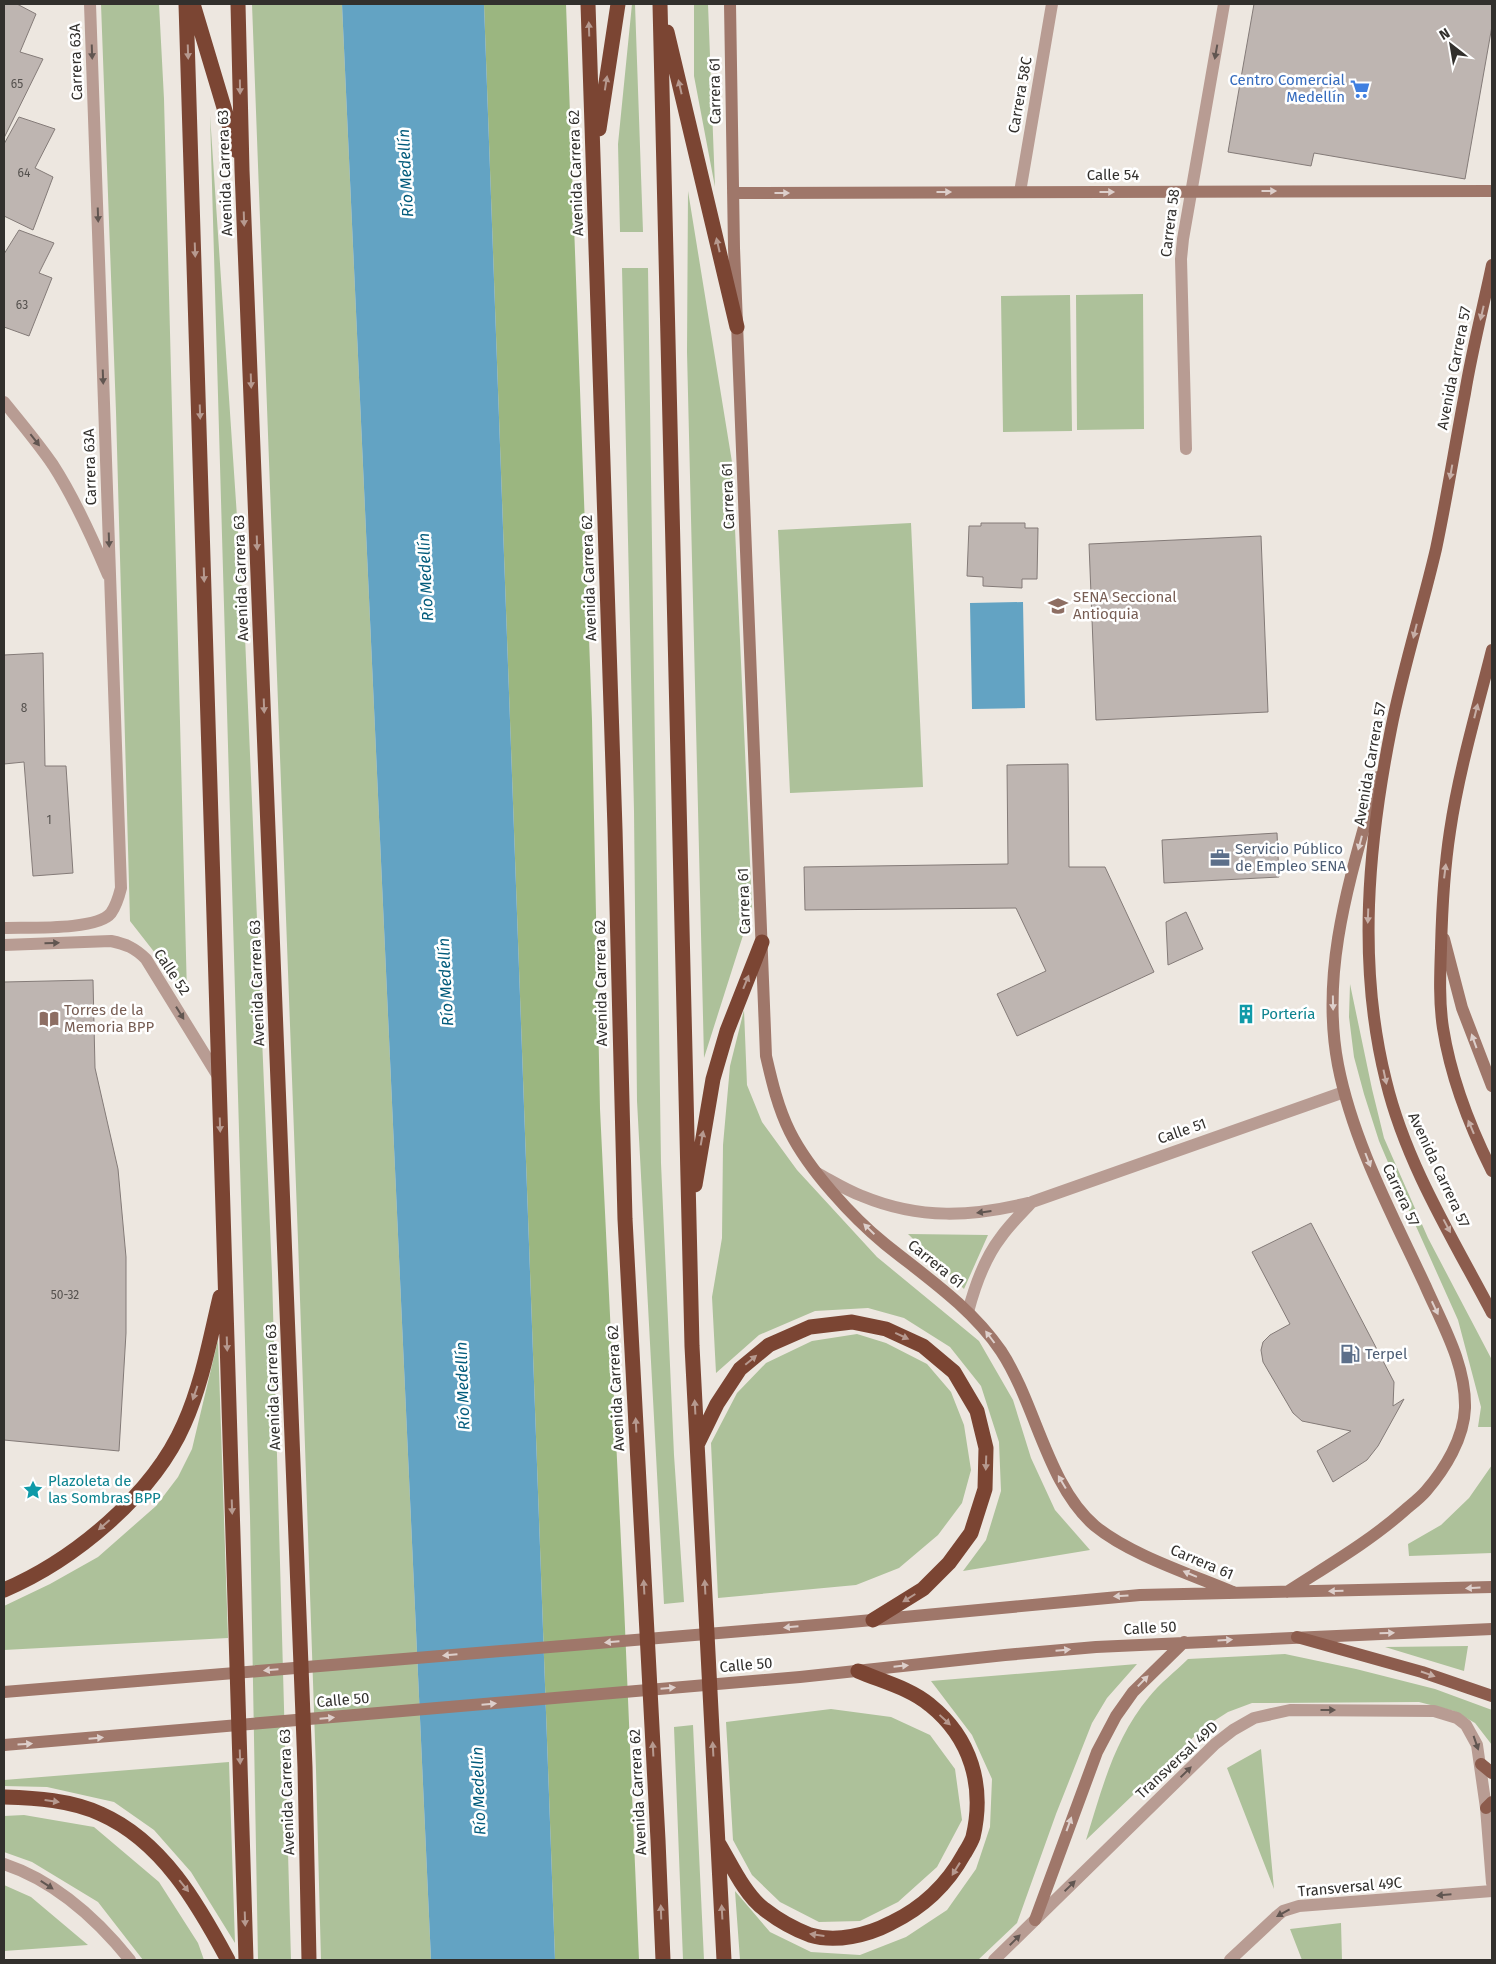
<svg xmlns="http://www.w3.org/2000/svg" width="1496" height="1964" viewBox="0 0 1496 1964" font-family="'Fira Sans',sans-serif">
<rect width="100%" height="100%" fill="#ede7e0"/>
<!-- green -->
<path fill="#adc19a" d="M101 4H159L164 99 187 994 130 921 116 412Z
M252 4H342L431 1960H321L316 1770 298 1240Z
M632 4H635L643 232H620L618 144Z
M694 4H708L715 187 694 76Z
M210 115 245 636 272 1274 291 1960H258L250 1516Z
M688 191 732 462 752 907 704 1058 687 352Z
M622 268H648L661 1163 674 1455 684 1602 664 1604 637 1101 634 811Z
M1143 294 1144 429 1077 430 1076 295Z
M1070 295 1072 431 1003 432 1001 296Z
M911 523 923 787 790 793 778 530Z
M1350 984 1372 1089 1384 1138 1428 1238 1492 1360V1427H1478L1481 1407 1458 1320 1398 1186 1379 1141 1364 1094 1354 1057 1349 1017Z
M744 1010 747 1085 762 1122 797 1170 877 1257 979 1341 1013 1400 1031 1458 1055 1510 1090 1550 963 1571 986 1540 1001 1491 999 1442 981 1386 950 1347 904 1318 868 1308 815 1311 759 1335 716 1373 712 1297 722 1238 723 1145 730 1066Z
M908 1234 988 1235 964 1289Z
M857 1334 886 1343 927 1364 951 1392 964 1425 971 1470 962 1503 938 1535 899 1568 856 1585 718 1598 711 1443 737 1393 766 1363 812 1341Z
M218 1340 228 1638 4 1650V1606L50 1584 98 1557 156 1506 178 1477 192 1449Z
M1492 1465V1553L1409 1556 1408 1544 1441 1525 1469 1498Z
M1468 1646 1464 1671 1385 1647Z
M1285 1654 1356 1669 1435 1689 1492 1710V1745L1475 1723 1454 1711 1419 1702 1252 1703 1228 1712 1203 1728 1086 1840C1102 1789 1114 1739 1149 1697 1160 1683 1175 1672 1188 1659Z
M1137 1664 1107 1698 1092 1723 1056 1814 1017 1923 978 1960H740L735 1891 770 1932 811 1952 860 1955 906 1937 947 1910 976 1869 990 1827 992 1779 972 1735 931 1681Z
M831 1709 891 1717 930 1735 955 1769 962 1820 937 1867 898 1902 860 1921 819 1922 780 1902 752 1875 733 1840 726 1722Z
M693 1725 704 1960H683L674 1727Z
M1261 1749 1274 1889 1227 1768Z
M229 1762 235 1943 191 1872 154 1830 114 1802 47 1787 4 1786V1780Z
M24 1815 94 1827 159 1882 198 1943 204 1960H143L98 1902 32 1862 4 1852V1816Z
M4 1885 31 1897 88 1945 4 1951Z
M1341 1923 1342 1960H1302L1290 1929Z"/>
<!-- forest -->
<path fill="#9bb680" d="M484 4H566L592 720 600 1109 624 1604 639 1960H555Z"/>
<!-- water -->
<path fill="#63a3c3" d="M342 4H484L555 1960H431Z
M1023 602 1025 708 972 709 970 603Z"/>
<!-- building -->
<path fill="#beb5b1" stroke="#847b78" d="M4 4H17L36 14 20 52 43 59 4 138Z
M1254 4H1492V26L1465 179 1314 153 1311 166 1228 152Z
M19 117 55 129 35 168 53 177 33 230 4 216V144Z
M19 230 54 243 39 273 52 278 29 336 4 327V254Z
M981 523H1025V528H1038L1037 579H1022V588L983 586V577L967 576 969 526H981Z
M1261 536 1268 712 1096 720 1089 544Z
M43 653 45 766H66L73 873 33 876 24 762 4 764V655Z
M1068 764 1069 867H1105L1154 972 1017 1036 997 994 1046 971 1016 908 805 910 804 867 1008 864 1007 765Z
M1277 833 1279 877 1164 883 1162 840Z
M1186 912 1203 949 1168 965 1166 922Z
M93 980 95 1068 118 1169 126 1257V1333L119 1451 4 1440V982Z
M1311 1223 1394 1382 1393 1406 1404 1399 1378 1446 1367 1460 1333 1482 1317 1451 1351 1431 1302 1421 1293 1413 1263 1362 1261 1350 1263 1342 1270 1335 1290 1324 1252 1252Z"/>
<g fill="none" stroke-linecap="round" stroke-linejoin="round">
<!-- street -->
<path stroke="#b89c93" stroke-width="12" d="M1020 192 1052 4
M4 402C21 423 38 443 53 465 75 499 92 537 108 575
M1186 449 1181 259 1183 239 1224 4
M4 928C26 927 97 931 111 913 116 906 119 896 121 888L90 4
M4 945 111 941C126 944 135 948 146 959L218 1076
M817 1173C832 1181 846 1190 862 1196 920 1220 972 1217 1032 1202L1344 1092
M968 1312C975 1285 984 1259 1001 1237 1010 1224 1022 1213 1032 1202
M4 1864C55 1881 97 1919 130 1960
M994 1960 1215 1744 1233 1730 1254 1718 1290 1710 1434 1711 1457 1718 1466 1725 1477 1745 1486 1808 1492 1883
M1230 1960 1277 1916 1283 1911 1299 1906 1492 1891"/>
<!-- secondary -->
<path stroke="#9f776a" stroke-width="12" d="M730 4 734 248 766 1056C772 1082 778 1108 790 1132 809 1170 852 1217 885 1244 926 1277 971 1307 1001 1351 1036 1404 1047 1485 1095 1526 1130 1555 1193 1575 1235 1593
M733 193 1492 191
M1444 939 1462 1008 1492 1086
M1287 1592C1327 1566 1369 1542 1405 1510 1412 1504 1420 1498 1426 1491 1445 1469 1464 1438 1465 1408 1466 1364 1442 1324 1425 1285 1392 1214 1353 1142 1338 1065 1319 966 1353 870 1378 777
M4 1692 840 1623 1140 1595 1492 1587
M4 1745 800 1677 1005 1655 1096 1647 1492 1629
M1035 1920 1097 1752 1116 1716 1133 1692 1184 1642"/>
<!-- primary -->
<path stroke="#8c5c4d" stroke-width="12" d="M1492 265C1483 308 1472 350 1465 393 1455 445 1447 497 1436 549 1422 609 1403 668 1391 729 1368 845 1357 965 1386 1081 1406 1164 1453 1239 1492 1313
M1492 650C1477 710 1459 770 1450 831 1444 870 1442 909 1441 948 1440 975 1439 1002 1443 1028 1451 1079 1469 1125 1492 1171
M1297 1637 1422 1672 1492 1696
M1481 1764 1492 1773
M1486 1808 1492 1802"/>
<!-- highway -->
<path stroke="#7b4533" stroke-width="15" d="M186 4 246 1960
M193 4 237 151
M238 4 242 170 305 1767 309 1960
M588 4 615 829 625 1219 658 1840 663 1960
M660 4 692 1346 724 1960
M667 32 737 327
M599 129 618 4
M695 1185 713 1079 727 1031 762 942
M698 1443 717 1404 740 1369 769 1345 810 1327 852 1322 886 1329 923 1346 954 1372 977 1411 986 1448 985 1489 971 1533 949 1563 923 1589 873 1620
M4 1590C74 1560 153 1495 184 1424 202 1384 210 1339 220 1297
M4 1797C36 1798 71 1800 101 1814 162 1841 198 1904 228 1960
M719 1844C731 1864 745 1895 764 1909 778 1920 794 1929 810 1935 836 1943 868 1935 891 1923 922 1908 947 1885 964 1854 967 1849 971 1843 973 1837 985 1786 971 1738 930 1705 910 1688 881 1681 858 1671"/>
</g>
<!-- one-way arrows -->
<defs><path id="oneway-solid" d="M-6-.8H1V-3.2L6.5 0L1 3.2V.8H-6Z" transform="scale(1.25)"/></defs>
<g fill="#b6998f">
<use href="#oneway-solid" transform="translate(589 29) rotate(-92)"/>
<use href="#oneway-solid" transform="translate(188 52) rotate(88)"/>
<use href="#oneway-solid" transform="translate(606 83) rotate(-81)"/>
<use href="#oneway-solid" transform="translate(240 87) rotate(89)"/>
<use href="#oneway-solid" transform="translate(680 87) rotate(-103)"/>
<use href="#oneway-solid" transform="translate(244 219) rotate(88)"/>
<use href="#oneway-solid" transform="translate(718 245) rotate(-103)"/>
<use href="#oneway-solid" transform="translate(195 250) rotate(88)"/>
<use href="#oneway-solid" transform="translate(251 381) rotate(88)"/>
<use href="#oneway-solid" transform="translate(200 412) rotate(88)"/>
<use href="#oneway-solid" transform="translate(257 543) rotate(88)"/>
<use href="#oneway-solid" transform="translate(204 575) rotate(88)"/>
<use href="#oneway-solid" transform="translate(264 706) rotate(88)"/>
<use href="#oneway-solid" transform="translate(746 982) rotate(-68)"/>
<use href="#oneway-solid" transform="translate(220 1125) rotate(88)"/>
<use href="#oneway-solid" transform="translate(702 1138) rotate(-80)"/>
<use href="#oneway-solid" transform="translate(902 1336) rotate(25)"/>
<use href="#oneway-solid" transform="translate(227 1344) rotate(88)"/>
<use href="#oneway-solid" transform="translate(751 1360) rotate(-40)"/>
<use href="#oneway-solid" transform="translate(195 1393) rotate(109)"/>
<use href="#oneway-solid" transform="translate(695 1407) rotate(-93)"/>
<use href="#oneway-solid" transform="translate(636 1425) rotate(-93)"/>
<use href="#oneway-solid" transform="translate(986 1463) rotate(92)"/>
<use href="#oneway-solid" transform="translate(232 1507) rotate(88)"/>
<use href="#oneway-solid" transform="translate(104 1525) rotate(139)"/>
<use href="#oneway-solid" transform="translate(644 1587) rotate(-93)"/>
<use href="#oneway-solid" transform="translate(705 1587) rotate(-93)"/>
<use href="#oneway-solid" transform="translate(909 1598) rotate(148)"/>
<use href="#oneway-solid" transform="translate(945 1720) rotate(43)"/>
<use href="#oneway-solid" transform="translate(653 1749) rotate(-93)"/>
<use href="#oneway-solid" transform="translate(713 1749) rotate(-93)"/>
<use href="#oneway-solid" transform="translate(240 1757) rotate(88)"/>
<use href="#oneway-solid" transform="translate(52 1801) rotate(8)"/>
<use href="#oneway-solid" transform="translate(956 1869) rotate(122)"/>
<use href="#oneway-solid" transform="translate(184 1886) rotate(51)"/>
<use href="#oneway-solid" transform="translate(661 1912) rotate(-92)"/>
<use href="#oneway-solid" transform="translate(722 1912) rotate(-93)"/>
<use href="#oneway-solid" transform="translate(245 1919) rotate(88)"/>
<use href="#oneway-solid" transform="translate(817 1935) rotate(-172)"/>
</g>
<g fill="#615651">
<use href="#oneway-solid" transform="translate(92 52) rotate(88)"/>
<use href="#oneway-solid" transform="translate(1216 52) rotate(100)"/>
<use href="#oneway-solid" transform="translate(98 215) rotate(88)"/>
<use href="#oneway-solid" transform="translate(103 377) rotate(88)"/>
<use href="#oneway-solid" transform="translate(35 440) rotate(52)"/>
<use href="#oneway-solid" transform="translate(109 540) rotate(88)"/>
<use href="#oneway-solid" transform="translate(52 943) rotate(-2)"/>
<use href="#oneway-solid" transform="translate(180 1013) rotate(58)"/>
<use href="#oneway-solid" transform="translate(984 1212) rotate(173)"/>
<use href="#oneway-solid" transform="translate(1328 1710)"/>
<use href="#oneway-solid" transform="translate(1476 1743) rotate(71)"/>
<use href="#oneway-solid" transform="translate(1186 1772) rotate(-44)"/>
<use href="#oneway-solid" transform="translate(47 1885) rotate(33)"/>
<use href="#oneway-solid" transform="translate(1070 1886) rotate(-44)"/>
<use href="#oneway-solid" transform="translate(1444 1895) rotate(175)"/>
<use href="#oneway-solid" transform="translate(1283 1913) rotate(151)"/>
<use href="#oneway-solid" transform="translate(1015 1940) rotate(-45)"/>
</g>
<g fill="#ddcfcb">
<use href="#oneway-solid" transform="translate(1269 191)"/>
<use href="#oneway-solid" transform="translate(944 192)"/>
<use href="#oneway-solid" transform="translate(1107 192)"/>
<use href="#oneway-solid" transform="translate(782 193)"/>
<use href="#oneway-solid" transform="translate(1360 843) rotate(105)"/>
<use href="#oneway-solid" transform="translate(1333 1003) rotate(89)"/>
<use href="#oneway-solid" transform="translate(1474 1041) rotate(-110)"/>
<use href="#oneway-solid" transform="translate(1368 1160) rotate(69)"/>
<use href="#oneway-solid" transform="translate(869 1229) rotate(-136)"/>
<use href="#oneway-solid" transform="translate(1435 1308) rotate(65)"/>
<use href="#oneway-solid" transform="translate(990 1337) rotate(-127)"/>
<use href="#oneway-solid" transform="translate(1062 1482) rotate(-121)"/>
<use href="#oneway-solid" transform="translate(1190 1574) rotate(-157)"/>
<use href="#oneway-solid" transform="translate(1473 1588) rotate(177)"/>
<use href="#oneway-solid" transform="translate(1336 1591) rotate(179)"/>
<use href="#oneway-solid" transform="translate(1121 1596) rotate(176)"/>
<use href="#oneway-solid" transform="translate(791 1627) rotate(175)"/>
<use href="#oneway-solid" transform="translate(1387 1633) rotate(-2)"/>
<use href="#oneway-solid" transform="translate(1225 1640) rotate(-3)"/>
<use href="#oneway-solid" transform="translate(612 1642) rotate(175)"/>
<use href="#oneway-solid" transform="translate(1063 1650) rotate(-5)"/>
<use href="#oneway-solid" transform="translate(450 1655) rotate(175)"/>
<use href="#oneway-solid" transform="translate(901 1666) rotate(-6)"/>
<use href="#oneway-solid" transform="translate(271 1670) rotate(175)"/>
<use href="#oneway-solid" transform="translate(1143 1681) rotate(-46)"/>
<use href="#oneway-solid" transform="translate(668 1688) rotate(-5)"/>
<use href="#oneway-solid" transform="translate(489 1704) rotate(-5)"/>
<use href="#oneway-solid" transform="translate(327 1718) rotate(-5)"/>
<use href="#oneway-solid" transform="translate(96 1738) rotate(-5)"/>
<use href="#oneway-solid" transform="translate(25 1744) rotate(-4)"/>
<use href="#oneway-solid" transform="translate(1069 1824) rotate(-70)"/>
</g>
<g fill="#c6aea6">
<use href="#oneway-solid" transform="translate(1482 313) rotate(103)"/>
<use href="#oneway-solid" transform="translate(1451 472) rotate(100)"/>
<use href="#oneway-solid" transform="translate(1415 631) rotate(104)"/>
<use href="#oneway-solid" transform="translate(1476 711) rotate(-76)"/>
<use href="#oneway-solid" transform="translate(1445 871) rotate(-83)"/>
<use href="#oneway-solid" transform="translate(1368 916) rotate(92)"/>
<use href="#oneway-solid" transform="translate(1385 1077) rotate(78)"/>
<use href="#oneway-solid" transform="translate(1471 1127) rotate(-113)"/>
<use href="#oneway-solid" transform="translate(1447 1226) rotate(62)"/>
<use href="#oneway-solid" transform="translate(1428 1674) rotate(19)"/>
</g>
<!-- icons -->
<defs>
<symbol id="supermarket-bare" viewBox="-9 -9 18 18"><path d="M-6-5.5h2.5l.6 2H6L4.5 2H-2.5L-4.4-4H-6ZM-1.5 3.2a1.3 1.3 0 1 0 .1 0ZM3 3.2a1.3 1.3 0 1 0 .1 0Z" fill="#3f7fe0" stroke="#fff" stroke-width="2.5" paint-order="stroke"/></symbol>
<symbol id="university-bare" viewBox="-9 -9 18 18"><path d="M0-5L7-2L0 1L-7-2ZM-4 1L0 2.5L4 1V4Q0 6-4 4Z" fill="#8d6e63" stroke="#fff" stroke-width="2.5" paint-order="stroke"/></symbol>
<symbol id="office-bare" viewBox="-9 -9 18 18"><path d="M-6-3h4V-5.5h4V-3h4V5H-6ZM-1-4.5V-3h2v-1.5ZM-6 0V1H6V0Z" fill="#5c6f8a" stroke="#fff" stroke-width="2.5" paint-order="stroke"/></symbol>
<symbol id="building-bare" viewBox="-9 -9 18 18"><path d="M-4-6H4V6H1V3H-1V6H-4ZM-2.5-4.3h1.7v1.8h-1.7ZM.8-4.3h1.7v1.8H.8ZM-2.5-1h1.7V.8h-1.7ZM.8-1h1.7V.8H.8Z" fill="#0f9aa8" stroke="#fff" stroke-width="2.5" paint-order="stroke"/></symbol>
<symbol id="library-bare" viewBox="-9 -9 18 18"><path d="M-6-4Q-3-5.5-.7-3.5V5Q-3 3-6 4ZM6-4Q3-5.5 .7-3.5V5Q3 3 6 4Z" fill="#8d6e63" stroke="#fff" stroke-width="2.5" paint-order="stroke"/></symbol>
<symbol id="fuel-bare" viewBox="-9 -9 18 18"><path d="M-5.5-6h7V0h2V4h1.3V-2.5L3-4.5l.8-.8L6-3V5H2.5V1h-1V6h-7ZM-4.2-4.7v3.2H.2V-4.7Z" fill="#5c6f8a" stroke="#fff" stroke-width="2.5" paint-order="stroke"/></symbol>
<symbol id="sight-bare" viewBox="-9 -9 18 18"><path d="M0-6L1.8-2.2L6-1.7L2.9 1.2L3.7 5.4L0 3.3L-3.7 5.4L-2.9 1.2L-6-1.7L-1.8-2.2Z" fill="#0f9aa8" stroke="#fff" stroke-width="2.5" paint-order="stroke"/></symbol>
</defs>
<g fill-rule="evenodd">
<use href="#supermarket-bare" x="1346" y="75" width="28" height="28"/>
<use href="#university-bare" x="1044" y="592" width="28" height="28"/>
<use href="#office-bare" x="1206" y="844" width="28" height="28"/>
<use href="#building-bare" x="1232" y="1000" width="28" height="28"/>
<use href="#library-bare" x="35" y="1005" width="28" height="28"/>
<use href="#fuel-bare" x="1336" y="1340" width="28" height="28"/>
<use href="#sight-bare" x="19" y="1476" width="28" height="28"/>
</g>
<g text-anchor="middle" stroke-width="5" stroke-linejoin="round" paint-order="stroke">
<!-- number labels -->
<g font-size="12" fill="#55514e">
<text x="17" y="88">65</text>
<text x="24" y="177">64</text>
<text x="22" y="309">63</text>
<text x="24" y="712">8</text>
<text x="49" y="824">1</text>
<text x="65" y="1299">50-32</text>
</g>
<!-- street labels -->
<g font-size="15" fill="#32302d" stroke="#fff">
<text transform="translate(76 62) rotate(-92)" y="5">Carrera 63A</text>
<text transform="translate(715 91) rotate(-91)" y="5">Carrera 61</text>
<text transform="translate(1020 95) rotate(-80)" y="5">Carrera 58C</text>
<text transform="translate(225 173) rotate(-92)" y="5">Avenida Carrera 63</text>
<text transform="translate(576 173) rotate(-92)" y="5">Avenida Carrera 62</text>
<text x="1113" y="180">Calle 54</text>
<text transform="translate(1170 223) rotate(-83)" y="5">Carrera 58</text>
<text transform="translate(1454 368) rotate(-79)" y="5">Avenida Carrera 57</text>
<text transform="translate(90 467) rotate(-92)" y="5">Carrera 63A</text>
<text transform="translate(728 496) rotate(-92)" y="5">Carrera 61</text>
<text transform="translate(241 578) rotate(-92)" y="5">Avenida Carrera 63</text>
<text transform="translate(589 578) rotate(-92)" y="5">Avenida Carrera 62</text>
<text transform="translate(1370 764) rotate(-80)" y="5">Avenida Carrera 57</text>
<text transform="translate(744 901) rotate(-92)" y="5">Carrera 61</text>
<text transform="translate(172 972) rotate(56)" y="5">Calle 52</text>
<text transform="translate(257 983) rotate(-92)" y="5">Avenida Carrera 63</text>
<text transform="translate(601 983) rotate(-91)" y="5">Avenida Carrera 62</text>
<text transform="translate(1182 1131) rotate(-19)" y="5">Calle 51</text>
<text transform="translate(1439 1170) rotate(65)" y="5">Avenida Carrera 57</text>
<text transform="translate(1401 1195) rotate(65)" y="5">Carrera 57</text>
<text transform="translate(936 1264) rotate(39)" y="5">Carrera 61</text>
<text transform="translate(273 1387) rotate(-92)" y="5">Avenida Carrera 63</text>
<text transform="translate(616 1388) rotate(-93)" y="5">Avenida Carrera 62</text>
<text transform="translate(1202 1562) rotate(23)" y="5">Carrera 61</text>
<text transform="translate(1150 1628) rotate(-3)" y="5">Calle 50</text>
<text transform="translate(746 1665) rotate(-5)" y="5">Calle 50</text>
<text transform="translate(343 1700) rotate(-5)" y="5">Calle 50</text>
<text transform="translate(1177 1760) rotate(-43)" y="5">Transversal 49D</text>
<text transform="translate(287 1792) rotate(-92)" y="5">Avenida Carrera 63</text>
<text transform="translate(638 1792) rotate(-93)" y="5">Avenida Carrera 62</text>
<text transform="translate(1350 1887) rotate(-5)" y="5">Transversal 49C</text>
</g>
<!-- shop labels -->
<g font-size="15" fill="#366cbe" stroke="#fff" text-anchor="end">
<text x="1345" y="85">Centro Comercial<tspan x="1345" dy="17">Medellín</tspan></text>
</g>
<!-- education labels -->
<g font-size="15" fill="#785e54" stroke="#fff" text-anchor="start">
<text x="1073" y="602">SENA Seccional<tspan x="1073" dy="17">Antioquia</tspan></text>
<text x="64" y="1015">Torres de la<tspan x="64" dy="17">Memoria BPP</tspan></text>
</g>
<!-- service labels -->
<g font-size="15" fill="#4e5e75" stroke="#fff" text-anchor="start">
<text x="1235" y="854">Servicio Público<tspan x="1235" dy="17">de Empleo SENA</tspan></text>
<text x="1365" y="1359">Terpel</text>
</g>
<!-- culture labels -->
<g font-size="15" fill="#0d838f" stroke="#fff" text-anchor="start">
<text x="1261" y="1019">Portería</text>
<text x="48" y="1486">Plazoleta de<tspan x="48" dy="17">las Sombras BPP</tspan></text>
</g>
<!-- water labels -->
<g font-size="16" font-style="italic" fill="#025b7b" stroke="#fff">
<text transform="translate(405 173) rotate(-93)" y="6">Río Medellín</text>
<text transform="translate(425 577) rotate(-93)" y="6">Río Medellín</text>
<text transform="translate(445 982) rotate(-93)" y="6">Río Medellín</text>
<text transform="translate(462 1386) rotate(-92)" y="6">Río Medellín</text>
<text transform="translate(478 1791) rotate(-92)" y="6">Río Medellín</text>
</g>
</g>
<!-- border -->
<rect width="1496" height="1964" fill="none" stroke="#32302d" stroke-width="10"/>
<!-- north arrow -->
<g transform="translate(1451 45) rotate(329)" stroke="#ffffff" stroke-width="4" paint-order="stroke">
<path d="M0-4L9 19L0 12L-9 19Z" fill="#32302d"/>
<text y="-8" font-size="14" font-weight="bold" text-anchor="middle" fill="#32302d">N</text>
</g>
</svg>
